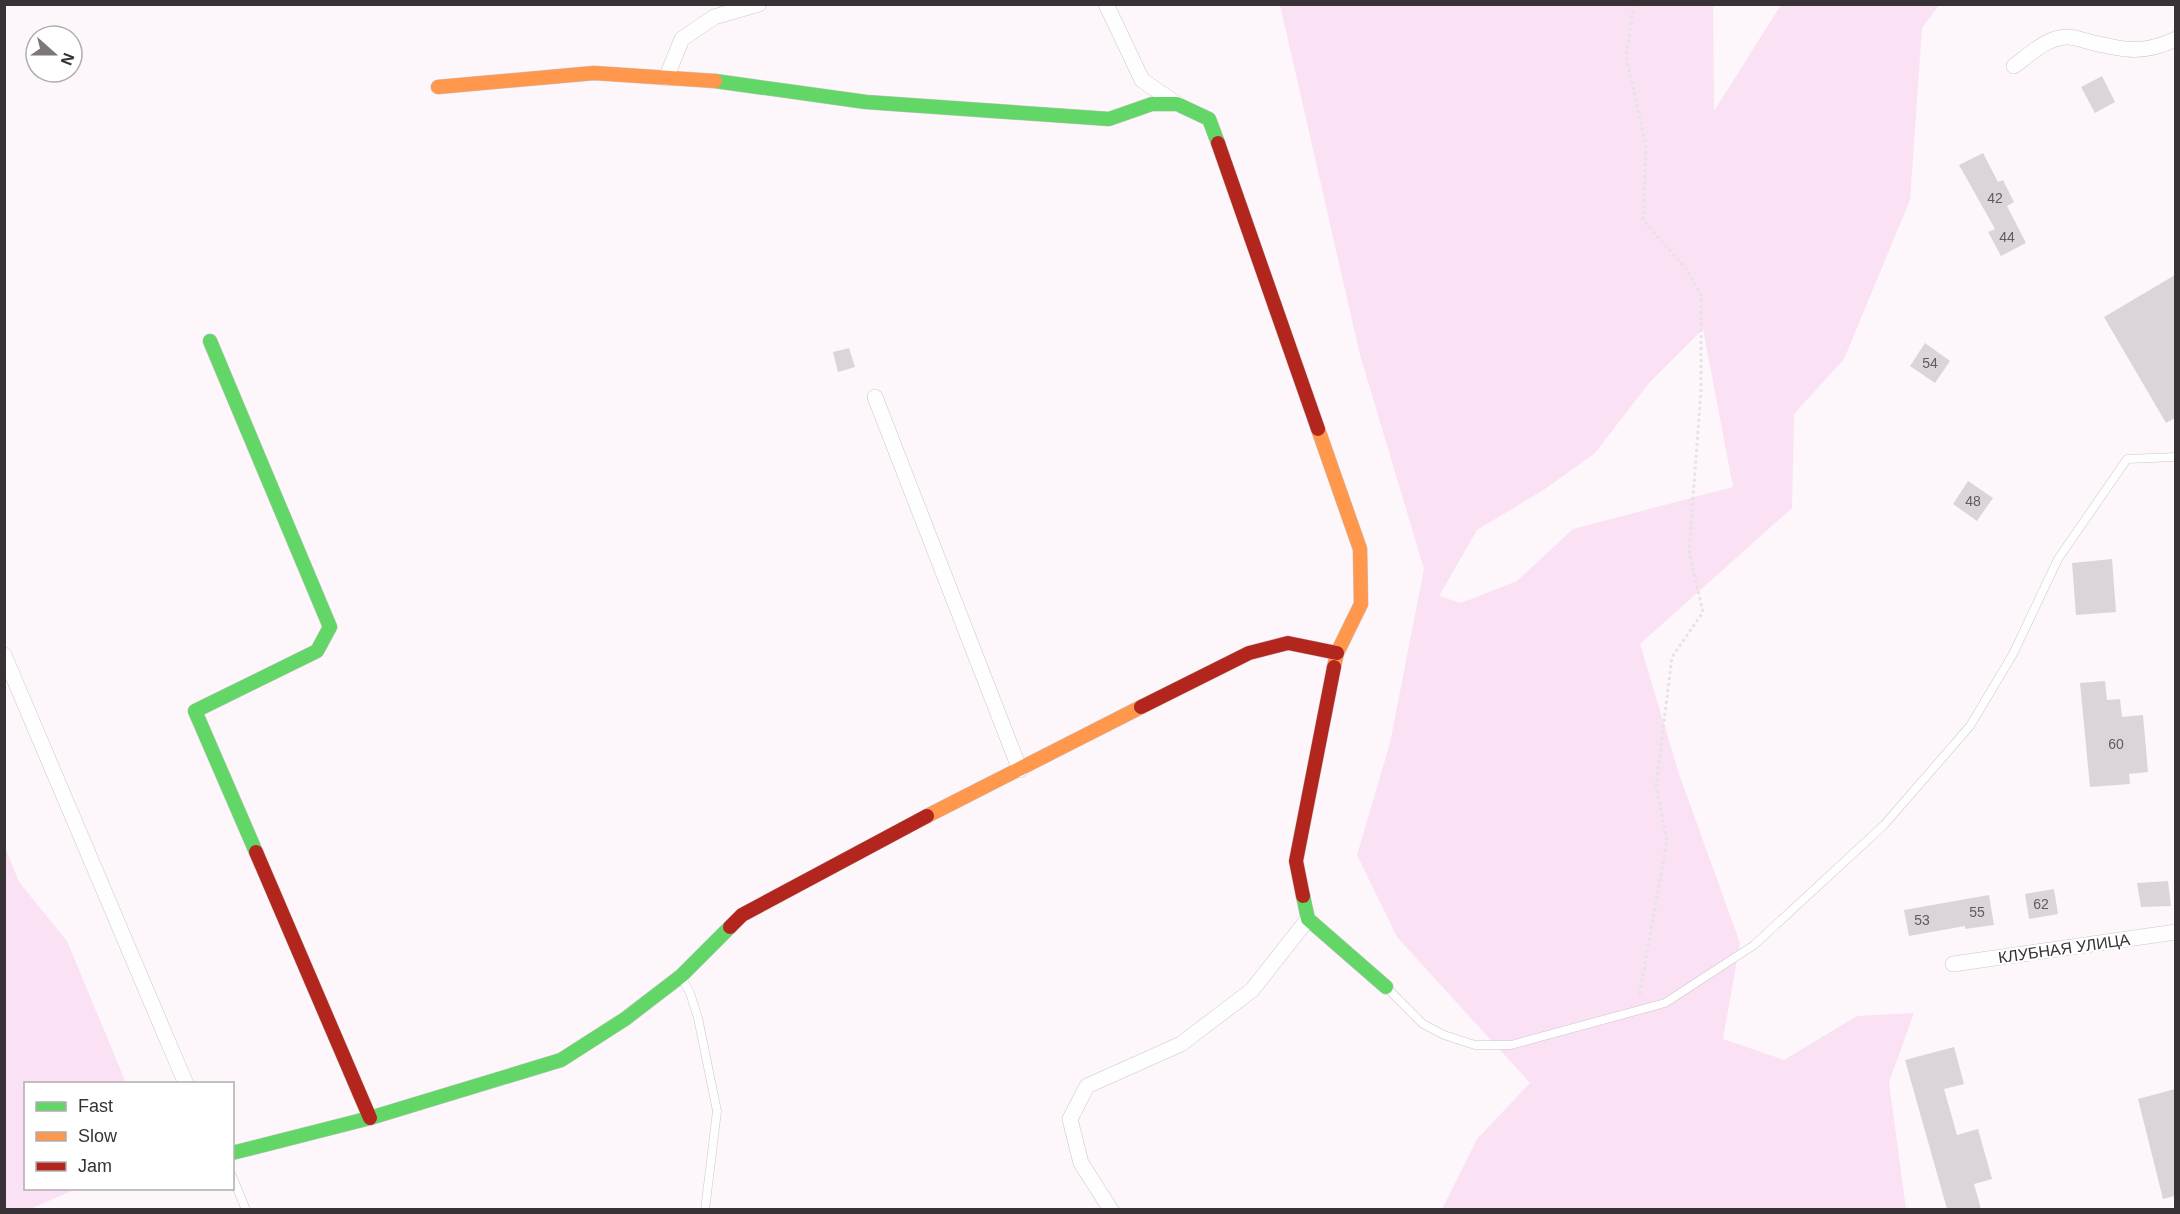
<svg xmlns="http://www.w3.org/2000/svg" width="2180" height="1214" viewBox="0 0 2180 1214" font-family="Arial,sans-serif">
<rect width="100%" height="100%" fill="#fdf7fb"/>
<!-- green -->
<path fill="#fae1f3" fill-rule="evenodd" d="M1280 5H1713L1714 111 1781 5H1939L1922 28 1910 200 1844 359 1794 414 1792 508 1640 644 1679 774 1740 943 1723 1039 1784 1060 1857 1016 1914 1013 1889 1082 1906 1209H1442L1477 1139 1530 1083 1397 937 1357 855 1390 743 1424 569 1360 355ZM1703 329 1733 487 1573 529 1517 581 1461 603 1439 596 1477 530 1545 489 1595 453 1649 383Z
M4 844 19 882 67 941 126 1083 26 1084V1188L76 1189 30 1209H5Z"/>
<!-- building -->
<path fill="#dbd5d9" d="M2102 76 2115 102 2095 113 2081 87Z
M1983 153 1998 182 2003 180 2014 202 2007 206 2026 243 2001 256 1988 232 1995 229 1959 165Z
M2175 275V418L2166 423 2104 317Z
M1925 343 1950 361 1935 383 1910 366Z
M849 348 855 367 838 372 833 352Z
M1968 481 1993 498 1977 521 1953 504Z
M2112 559 2116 612 2076 615 2072 563Z
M2105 681 2107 700 2120 699 2122 717 2143 715 2148 772 2129 774 2130 784 2090 787 2080 683Z
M2168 881 2171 906 2141 907 2137 883Z
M2054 889 2058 914 2029 919 2025 894Z
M1989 895 1994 925 1965 929V926L1909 936 1904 910Z
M1954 1047 1964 1084 1944 1089 1957 1135 1978 1129 1992 1179 1974 1184 1981 1209H1947L1905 1060Z
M2175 1089V1196L2163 1199 2138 1099Z"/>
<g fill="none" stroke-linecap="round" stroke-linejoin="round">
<defs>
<path id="lane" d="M682 978 690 993 698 1018 717 1111 705 1210
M1387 988 1423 1024 1444 1035 1475 1045H1511L1665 1003 1754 945 1884 825 1970 726 2013 654 2058 559 2127 459 2176 457
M232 1176 246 1210"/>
<path id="street" d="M1106 4 1142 80 1177 104
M2014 66C2029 55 2047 37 2067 37 2074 37 2083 40 2090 42 2124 50 2142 55 2176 39
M666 78 682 39 714 17 759 4
M875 397 1020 770
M4 655 186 1084
M1953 964 2176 932
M1111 1210 1081 1163 1070 1119 1087 1086 1181 1044 1252 990 1308 919"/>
<path id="fast" d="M715 81 866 102 1109 119 1152 104H1177L1209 119 1218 143
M210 341 330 627 317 651 195 711 256 852
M1303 896 1308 919 1386 987
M232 1153 370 1118 561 1060 625 1019 681 976 730 927"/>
<path id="slow" d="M438 87 594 73 715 81
M1318 429 1360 549 1361 604 1337 653 1334 667
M927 816 1141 707"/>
<path id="jam" d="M1218 143 1318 429
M1141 707 1249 653 1288 643 1337 653
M256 852 370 1118
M1303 896 1296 861 1334 667
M730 927 742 915 927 816"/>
</defs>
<!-- lane casing -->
<use href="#lane" stroke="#ccc6ca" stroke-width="9"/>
<!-- street casing -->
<use href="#street" stroke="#ccc6ca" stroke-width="16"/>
<!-- fast casing -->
<use href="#fast" stroke="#ccc6ca" stroke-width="15"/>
<!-- slow casing -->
<use href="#slow" stroke="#ccc6ca" stroke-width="15"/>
<!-- jam casing -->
<use href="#jam" stroke="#ccc6ca" stroke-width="15"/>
<!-- path -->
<path stroke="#e5e3e4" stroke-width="3" stroke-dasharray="3 3" stroke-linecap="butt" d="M1634 4 1626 56 1646 146 1643 220 1686 269 1701 295V391L1689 552 1703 612 1672 657 1656 786 1667 841 1639 997"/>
<!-- lane -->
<use href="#lane" stroke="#fffefe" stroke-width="8"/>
<!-- street -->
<use href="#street" stroke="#fffefe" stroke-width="15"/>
<!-- fast -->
<use href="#fast" stroke="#63d668" stroke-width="14"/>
<!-- slow -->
<use href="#slow" stroke="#ff974d" stroke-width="14"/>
<!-- jam -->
<use href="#jam" stroke="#b3261e" stroke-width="14"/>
</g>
<g text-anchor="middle" stroke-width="4.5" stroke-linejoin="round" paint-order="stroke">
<!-- number labels -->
<g font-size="14" fill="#615b5f">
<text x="1995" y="203">42</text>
<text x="2007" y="242">44</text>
<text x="1930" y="368">54</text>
<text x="1973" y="506">48</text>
<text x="2116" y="749">60</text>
<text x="2041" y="909">62</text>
<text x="1977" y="917">55</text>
<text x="1922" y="925">53</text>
</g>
<!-- street labels -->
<g font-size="16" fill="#383236" stroke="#fff">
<text transform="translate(2064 948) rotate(-8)" y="6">КЛУБНАЯ УЛИЦА</text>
</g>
</g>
<!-- border -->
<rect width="2180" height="1214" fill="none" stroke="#383236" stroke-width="12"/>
<!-- legend -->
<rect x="24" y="1082" width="210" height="108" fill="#ffffff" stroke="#afadaf" stroke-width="1.5"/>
<rect x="36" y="1102" width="30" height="9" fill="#63d668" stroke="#afadaf" stroke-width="1.5"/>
<text x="78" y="1112" font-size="18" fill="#383236">Fast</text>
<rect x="36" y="1132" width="30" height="9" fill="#ff974d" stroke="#afadaf" stroke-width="1.5"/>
<text x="78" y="1142" font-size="18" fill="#383236">Slow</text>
<rect x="36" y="1162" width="30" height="9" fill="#b3261e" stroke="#afadaf" stroke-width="1.5"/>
<text x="78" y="1172" font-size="18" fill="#383236">Jam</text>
<!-- north arrow -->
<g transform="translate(54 54) rotate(111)"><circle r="28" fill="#ffffff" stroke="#afadaf" stroke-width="1.5"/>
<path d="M0-4.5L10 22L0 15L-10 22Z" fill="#7d777b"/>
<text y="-9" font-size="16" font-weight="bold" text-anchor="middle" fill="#383236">N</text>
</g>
</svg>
